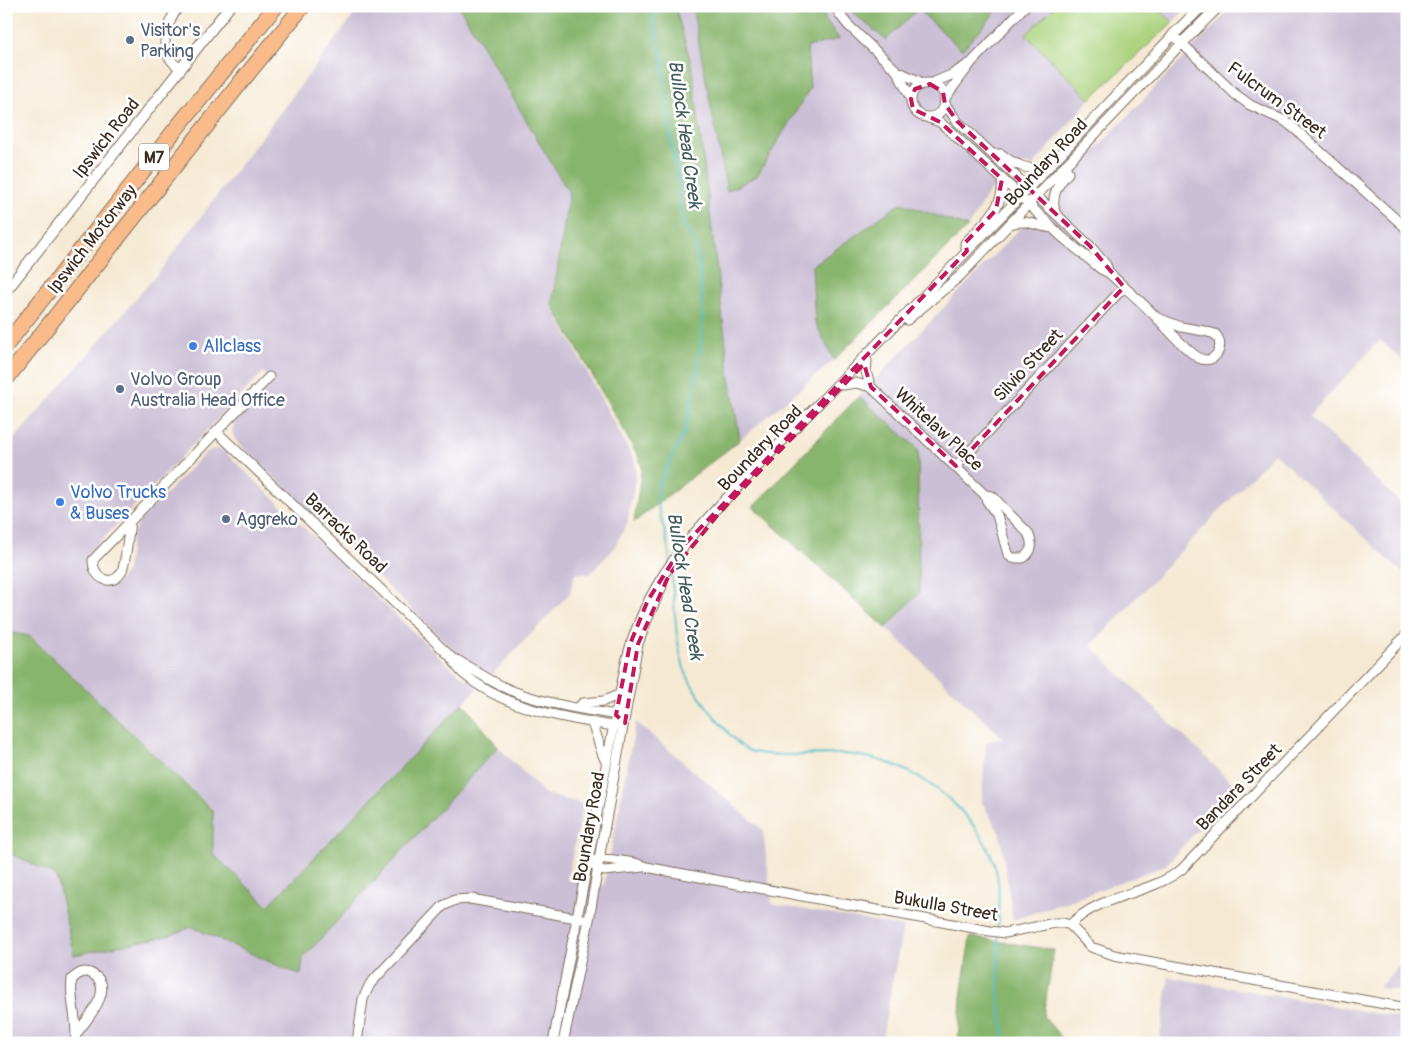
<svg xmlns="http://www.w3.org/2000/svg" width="1413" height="1049" viewBox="0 0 1413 1049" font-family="Pangolin,sans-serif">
<rect width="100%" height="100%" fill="#fff"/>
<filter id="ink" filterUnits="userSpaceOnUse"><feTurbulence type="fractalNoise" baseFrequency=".02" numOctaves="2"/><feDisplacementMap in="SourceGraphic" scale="10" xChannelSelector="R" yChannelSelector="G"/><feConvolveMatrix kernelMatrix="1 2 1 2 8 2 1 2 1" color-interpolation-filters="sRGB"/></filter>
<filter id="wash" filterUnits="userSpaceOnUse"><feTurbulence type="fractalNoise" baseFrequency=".0096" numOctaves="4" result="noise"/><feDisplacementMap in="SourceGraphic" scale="20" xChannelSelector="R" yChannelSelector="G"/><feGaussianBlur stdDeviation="1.12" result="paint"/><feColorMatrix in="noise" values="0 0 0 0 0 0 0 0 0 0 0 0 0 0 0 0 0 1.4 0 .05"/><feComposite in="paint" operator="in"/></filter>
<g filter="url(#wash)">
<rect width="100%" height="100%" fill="#f5e9d3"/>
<!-- industrial -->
<path fill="#cbbfd5" d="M361 6H459L569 193 551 304 635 462 636 476 627 523 614 548 590 574 575 573 570 593 491 676 473 665 452 648 235 440 232 431 235 422 273 382 263 372 90 552 87 559 86 568 93 580 104 586 118 583 127 571 132 536 140 521 205 453 213 449H220L225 452 448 665 478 688 268 906 213 854V810L38 644 29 636 6 632V449L159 272Z
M675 6H1055L1027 35 1090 99 1033 166 1023 164 988 193 968 227 834 360 740 440 730 378 692 67Z
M1155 6H1188L1173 22Z
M1233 6H1407V365L1380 340 1309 416 1407 509V577L1274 453 1091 646 1236 787 1166 865 1072 900 1013 920 1000 834 982 802 986 742 1003 738 886 628 919 593 918 449 859 396Z
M636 722 763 830 772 904 903 927 881 1043H6V851L56 876 74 955 168 936 192 927 288 970 301 974 303 958 498 747 545 794 583 804 567 880 604 886Z
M1407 957V993L1379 987Z
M1169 977 1407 1019V1043H1159Z"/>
<!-- green -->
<path fill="#abd37e" stroke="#737e4e" d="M1055 6H1155L1173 22 1090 99 1026 35Z"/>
<!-- forest -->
<path fill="#88b56d" stroke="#627046" d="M459 6H675L692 67 730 378 740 440 634 522 642 467 638 456 552 304 569 193Z
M692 6H821L825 19 839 39 807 47 810 88 757 176 727 191Z
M851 6H1001L962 50 918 9 886 40 853 13Z
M901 203 968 227 834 360 815 322 812 266Z
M859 396 918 449 919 593 886 628 753 507Z
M6 632 29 636 38 644 213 811V854L268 906 463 703 498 747 303 958 301 974 288 970 192 927 168 936 74 955 56 876 6 851Z
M970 937 1054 950 1043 1016 1066 1043H958L961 998Z"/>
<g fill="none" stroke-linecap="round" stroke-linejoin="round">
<!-- stream -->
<path stroke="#50bdc9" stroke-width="2" d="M650 6 662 57 671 141 679 187V204L683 221 694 243 699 262 703 317 699 363 686 429 658 486C655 504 662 520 666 537 668 545 669 553 670 561
M671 570C675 602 674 636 684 668 690 686 708 710 721 724 729 733 737 745 748 750 768 759 818 753 842 754 905 757 965 799 991 855 1002 878 998 906 998 930
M998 935 999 998 1005 1043"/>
</g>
</g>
<g filter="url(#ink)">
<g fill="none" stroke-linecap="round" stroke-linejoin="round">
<defs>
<path id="minor" d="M179 6C169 20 157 46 172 61 174 64 178 67 181 69
M836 6 840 15 848 25 897 71 925 84
M897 71 911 99
M911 100a17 17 0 1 1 34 0a17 17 0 1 1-34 0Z
M930 84 951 75 969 64
M945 98 971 63 1025 6
M945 104 957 121 1090 246 1106 265 1109 273
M928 118 940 122 1013 189 1061 236 1101 269 1109 273C1125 288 1142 302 1157 318 1168 329 1185 350 1199 358 1214 366 1227 346 1215 334L1204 331 1181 327 1158 318
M992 154H1001C1016 166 1028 170 1047 169
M1055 212C1051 196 1057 185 1068 173L1065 165
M1010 224C1027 218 1036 227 1053 228
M967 251 965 243C982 225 1006 207 1002 179
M907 320 960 276 1182 43
M867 361 866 372 871 387
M843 385 856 383 871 387 985 495 987 501 997 515 1008 554 1012 558H1023C1033 551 1033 544 1028 533L992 496 985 495
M217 432 451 657C455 663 459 671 465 675 507 710 562 717 613 726L617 725
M956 466 1124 287
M130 522C128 533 126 565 121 573 110 589 92 576 93 560L269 377
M455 659C475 670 493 684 515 692 547 704 582 709 616 715L619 718
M578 708 583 703 604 701 620 694
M591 722C598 735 599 749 606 762
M596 860 600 858 635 863 646 867 990 931 1005 933 1055 923H1063L1070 925 1091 947 1114 955 1407 1008
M595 867 604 871 643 867
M1070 925C1101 893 1148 896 1182 869L1407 634
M75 1043C79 1021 69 1001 72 979 78 974 84 969 92 974 117 987 87 1019 77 1033
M357 1043 363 999 370 984 443 906 455 900 471 899 582 919
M553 1043 626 662C642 598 673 555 718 507L1021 196 1173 35 1235 94 1250 105 1285 121 1295 129 1407 229
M563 1043 589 920 602 842 638 644 647 620 662 586"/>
<path id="tertiary" d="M1173 35 1202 6
M1182 43 1219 6
M6 291 230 6"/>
<path id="motorway" d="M6 345 179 125 276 6
M6 379 241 82 303 6"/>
</defs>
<!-- minor casing -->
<use href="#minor" stroke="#7c6d5d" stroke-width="11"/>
<!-- tertiary casing -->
<use href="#tertiary" stroke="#7c6d5d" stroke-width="12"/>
<!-- motorway casing -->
<use href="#motorway" stroke="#7c6d5d" stroke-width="17"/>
<!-- minor -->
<use href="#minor" stroke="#fff" stroke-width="9"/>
<!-- tertiary -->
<use href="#tertiary" stroke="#fff" stroke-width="10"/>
<!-- motorway -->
<use href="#motorway" stroke="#fabb8b" stroke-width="15"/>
</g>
</g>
<!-- marked area -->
<path fill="none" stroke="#c2185b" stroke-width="4" stroke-dasharray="10 6" stroke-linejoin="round" d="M930 84 943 92 945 104 957 121 1090 246 1124 287 956 466 871 387 864 364 720 512 669 575 638 644 625 723 616 715 630 644 648 600 682 547 967 251 965 243 996 210 1002 179 940 122 913 109 911 99 915 89Z"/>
<!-- markers -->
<g fill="#5c6f8a" stroke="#fff" stroke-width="2">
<circle cx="130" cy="40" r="5"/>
<circle cx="120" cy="389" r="5"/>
<circle cx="226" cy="519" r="5"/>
</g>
<g fill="#3f7fe0" stroke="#fff" stroke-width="2">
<circle cx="193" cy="346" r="5"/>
<circle cx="60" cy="502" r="5"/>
</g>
<g text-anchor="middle" stroke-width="5" stroke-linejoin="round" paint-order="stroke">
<!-- shield labels -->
<rect fill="#fff" stroke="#766a62" stroke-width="1" x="139" y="143.5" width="30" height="27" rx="4"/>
<g font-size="16" font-weight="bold" fill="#3b2a1e">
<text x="154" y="163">M7</text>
</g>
<!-- service labels -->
<g font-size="18" fill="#4e5e75" stroke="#fff" text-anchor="start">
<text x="140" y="36">Visitor's<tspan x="140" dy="21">Parking</tspan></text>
<text x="130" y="385">Volvo Group<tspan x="130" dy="21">Australia Head Office</tspan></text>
<text x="236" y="525">Aggreko</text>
</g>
<!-- street labels -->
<g font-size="18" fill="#3b2a1e" stroke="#fff">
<text transform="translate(1277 100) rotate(36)" y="6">Fulcrum Street</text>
<text transform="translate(106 138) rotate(-52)" y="6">Ipswich Road</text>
<text transform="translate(1046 162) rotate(-47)" y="6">Boundary Road</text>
<text transform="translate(92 239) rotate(-52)" y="6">Ipswich Motorway</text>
<text transform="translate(1028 365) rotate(-47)" y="6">Silvio Street</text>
<text transform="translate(939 429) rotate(43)" y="6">Whitelaw Place</text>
<text transform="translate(760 448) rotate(-46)" y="6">Boundary Road</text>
<text transform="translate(346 533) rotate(44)" y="6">Barracks Road</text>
<text transform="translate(1239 787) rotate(-46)" y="6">Bandara Street</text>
<text transform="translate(589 827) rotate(-80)" y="6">Boundary Road</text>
<text transform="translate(946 906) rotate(10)" y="6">Bukulla Street</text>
</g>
<!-- shop labels -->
<g font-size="18" fill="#366cbe" stroke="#fff" text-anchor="start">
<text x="203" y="352">Allclass</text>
<text x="70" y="498">Volvo Trucks<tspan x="70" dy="21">&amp; Buses</tspan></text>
</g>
<!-- water labels -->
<g font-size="19" font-style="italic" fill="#425d5a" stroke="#fff">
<text transform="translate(686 134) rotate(82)" y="7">Bullock Head Creek</text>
<text transform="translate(686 586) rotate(81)" y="7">Bullock Head Creek</text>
</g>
</g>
<!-- margin -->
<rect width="1413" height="1049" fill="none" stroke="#fff" stroke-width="25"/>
</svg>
